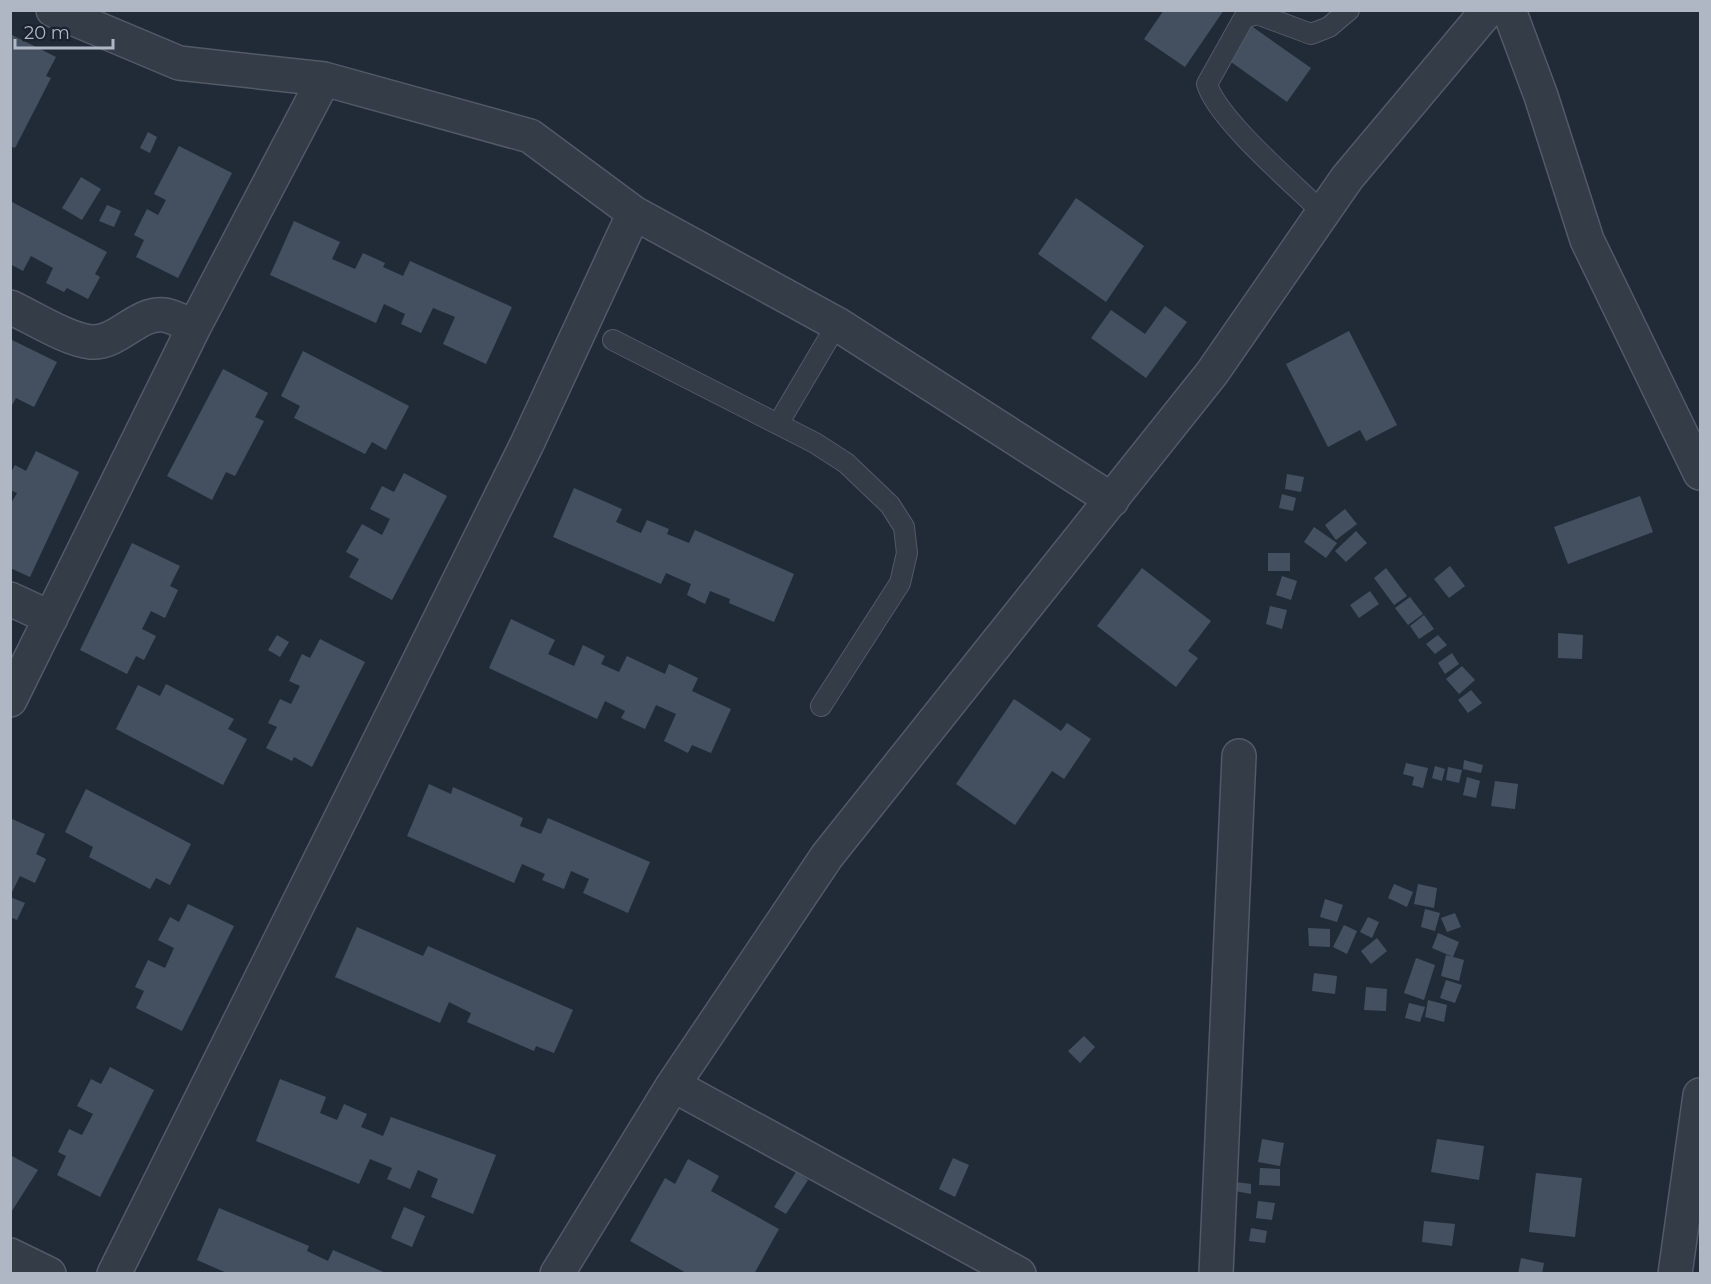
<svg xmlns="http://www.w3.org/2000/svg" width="1711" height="1284" viewBox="0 0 1711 1284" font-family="Montserrat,sans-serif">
<rect width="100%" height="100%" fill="#212b38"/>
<!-- building -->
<path fill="#445060" d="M1164 10H1224L1185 67 1144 39Z
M1247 23 1311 68 1287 102 1224 57Z
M10 34 56 57 46 76 51 78 15 148 10 146Z
M148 132 157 137 150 153 140 148Z
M179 146 232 173 178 278 136 257 144 240 134 235 147 209 158 215 166 200 154 194Z
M81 177 101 189 82 220 62 208Z
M1076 198 1144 246 1106 302 1038 254Z
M12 202 107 252 95 274 100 277 88 299 67 288 64 292 46 283 53 268 31 256 23 271 10 264Z
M107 205 121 211 114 227 99 221Z
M294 221 340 242 332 259 355 269 363 253 385 263 383 267 403 276 410 261 512 307 486 364 443 344 455 317 433 308 421 333 401 324 405 314 384 304 376 323 270 275Z
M1165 306 1187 322 1146 378 1091 338 1111 310 1145 334Z
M1349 331 1397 425 1366 441 1360 430 1328 447 1286 364Z
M10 339 57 362 34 407 16 398 10 409Z
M303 351 409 406 386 450 372 442 365 454 294 418 300 406 281 396Z
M223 369 268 393 255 417 264 421 235 476 226 472 212 500 167 476Z
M36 451 79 472 30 577 10 568V505L17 493 10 490V474L15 465 26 471Z
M404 473 447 496 392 600 349 577 359 559 346 552 362 524 382 535 390 519 370 509 382 486 394 492Z
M1287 474 1304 477 1301 492 1285 489Z
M574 488 622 509 616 522 641 533 647 520 669 529 667 534 689 543 695 530 794 574 774 622 729 603 730 599 710 591 705 604 687 595 691 584 666 573 661 584 553 537Z
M1282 494 1296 498 1293 511 1279 508Z
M1640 496 1653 532 1568 564 1554 527Z
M1345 509 1357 524 1336 540 1325 525Z
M1314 527 1337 543 1326 558 1304 542Z
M1356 531 1367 543 1346 562 1335 551Z
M132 543 180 566 170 586 178 590 165 618 151 611 142 629 156 636 144 660 136 656 127 674 80 650Z
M1268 553H1290V571H1268Z
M1450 566 1465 586 1449 598 1434 579Z
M1142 568 1211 621 1188 651 1198 658 1176 687 1097 626Z
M1386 568 1407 596 1394 605 1374 578Z
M1282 576 1297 581 1291 600 1276 595Z
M1370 591 1379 604 1359 618 1350 605Z
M1410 597 1423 614 1408 625 1395 608Z
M1270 606 1287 610 1282 629 1266 624Z
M1424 615 1434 629 1419 639 1410 626Z
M511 619 555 640 548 654 574 666 583 645 605 656 601 664 619 672 627 656 665 674 669 664 698 678 692 691 731 709 711 753 692 745 688 753 664 741 676 714 656 705 645 729 621 718 625 711 605 701 597 719 489 668Z
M1558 633 1583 635 1582 659 1558 658Z
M277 635 289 642 280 657 268 650Z
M1438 635 1447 645 1435 654 1426 644Z
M320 639 365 662 312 767 294 757 292 761 266 748 277 727 268 723 280 699 291 704 300 686 289 681 302 654 310 658Z
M1452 653 1459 664 1445 674 1438 663Z
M1462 666 1475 680 1459 694 1446 679Z
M166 684 234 719 228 729 247 739 223 785 116 729 138 685 160 696Z
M1471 690 1482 703 1468 713 1458 700Z
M1014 699 1061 731 1067 723 1091 739 1064 779 1052 771 1015 825 956 784Z
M1464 760 1483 765 1481 773 1463 769Z
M1406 763 1428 768 1423 788 1412 785 1414 777 1403 774Z
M1435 766 1445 769 1442 781 1432 778Z
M1448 767 1462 770 1459 783 1446 780Z
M1467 777 1480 781 1476 798 1463 795Z
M1495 781 1518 784 1515 809 1491 806Z
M429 784 451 794 453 787 523 818 520 826 541 834 548 818 650 862 628 913 583 893 589 879 571 871 564 889 542 880 545 874 522 864 514 883 407 836Z
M86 789 191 844 170 885 156 878 150 889 89 857 93 847 65 832Z
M10 818 45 834 36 854 46 859 35 883 20 876 10 896Z
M1394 884 1413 892 1407 907 1388 898Z
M1418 884 1437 888 1434 908 1414 904Z
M10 897 25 903 17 920 10 917Z
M1325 899 1343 905 1337 922 1320 917Z
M188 904 234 926 182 1031 136 1008 144 991 135 987 148 960 165 968 174 948 158 940 170 917 179 922Z
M1425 909 1440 913 1435 931 1421 927Z
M1455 913 1461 927 1447 932 1441 918Z
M1368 917 1379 922 1372 938 1360 932Z
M1344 925 1357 931 1347 954 1333 947Z
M357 927 423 956 428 946 573 1010 554 1053 536 1046 534 1051 467 1022 471 1013 449 1002 440 1023 335 977Z
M1308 928 1330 929V947L1309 946Z
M1438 933 1459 942 1453 957 1432 948Z
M1377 938 1387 951 1371 964 1361 951Z
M1446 955 1464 960 1459 981 1441 976Z
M1416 958 1435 965 1424 1000 1404 993Z
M1314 973 1337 976 1335 994 1312 991Z
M1446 980 1462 985 1455 1003 1440 998Z
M1366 987 1387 989 1386 1011 1364 1010Z
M1428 1000 1447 1005 1444 1022 1425 1017Z
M1409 1003 1425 1007 1420 1022 1405 1018Z
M1084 1036 1095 1047 1080 1063 1068 1051Z
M110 1067 154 1090 100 1197 57 1175 66 1156 58 1152 69 1129 82 1135 93 1114 77 1106 91 1079 101 1084Z
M280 1079 326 1097 320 1113 337 1120 344 1104 367 1114 361 1127 383 1136 391 1117 496 1155 473 1214 431 1197 438 1179 418 1170 410 1189 387 1179 392 1168 370 1159 359 1184 256 1141Z
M1262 1139 1284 1143 1280 1166 1258 1162Z
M1437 1139 1484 1146 1479 1180 1431 1172Z
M10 1155 38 1170 10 1214Z
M953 1158 969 1165 955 1197 939 1189Z
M688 1159 719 1176 711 1191 779 1229 754 1274H688L630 1241 665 1178 675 1184Z
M1260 1168 1280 1169V1186L1259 1185Z
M796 1172 808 1180 786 1214 774 1207Z
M1536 1173 1582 1178 1575 1237 1529 1232Z
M1236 1182 1251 1184V1194L1235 1191Z
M1258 1201 1275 1203 1272 1220 1256 1218Z
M404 1207 425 1216 412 1247 391 1238Z
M219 1208 309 1246 307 1251 328 1261 333 1250 388 1274H229L197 1260Z
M1424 1221 1455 1224 1452 1246 1422 1242Z
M1251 1228 1267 1231 1265 1243 1249 1241Z
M1521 1258 1544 1263 1542 1274H1518Z"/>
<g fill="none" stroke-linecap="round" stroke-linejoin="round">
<defs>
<path id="lane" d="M1323 213C1295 185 1217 119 1207 84L1244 18 1257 14 1311 34 1329 27 1349 10
M613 340 815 443 846 463 890 505 904 527 907 553 900 583 821 706
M778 424 837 324"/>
<path id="street" d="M53 10 179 63 324 79 530 136 634 213 837 324 1112 500
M1509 10 1541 96 1587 240 1700 473
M10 307C32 317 68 340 91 342 118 344 137 312 164 315 173 316 185 323 194 327
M10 599 51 618
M10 700 194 327 324 79
M673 1085 1019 1274
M10 1255 49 1274
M114 1274 527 444 634 213
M557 1274 673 1085 827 856 1212 373 1347 178 1488 10
M1216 1274 1239 756
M1675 1274 1700 1095"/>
</defs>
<!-- lane casing -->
<use href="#lane" stroke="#525a66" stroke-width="22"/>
<!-- street casing -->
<use href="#street" stroke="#525a66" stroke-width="36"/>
<!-- lane -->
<use href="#lane" stroke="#343c48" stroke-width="20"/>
<!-- street -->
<use href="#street" stroke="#343c48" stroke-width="33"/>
</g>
<!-- border -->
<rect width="1711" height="1284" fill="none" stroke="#afb7c5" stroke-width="24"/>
<!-- scale -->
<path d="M15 39v9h98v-9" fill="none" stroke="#afb7c5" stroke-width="3"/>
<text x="24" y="39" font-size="18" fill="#afb7c5" stroke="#1a222d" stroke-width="4.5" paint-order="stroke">20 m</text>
</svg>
